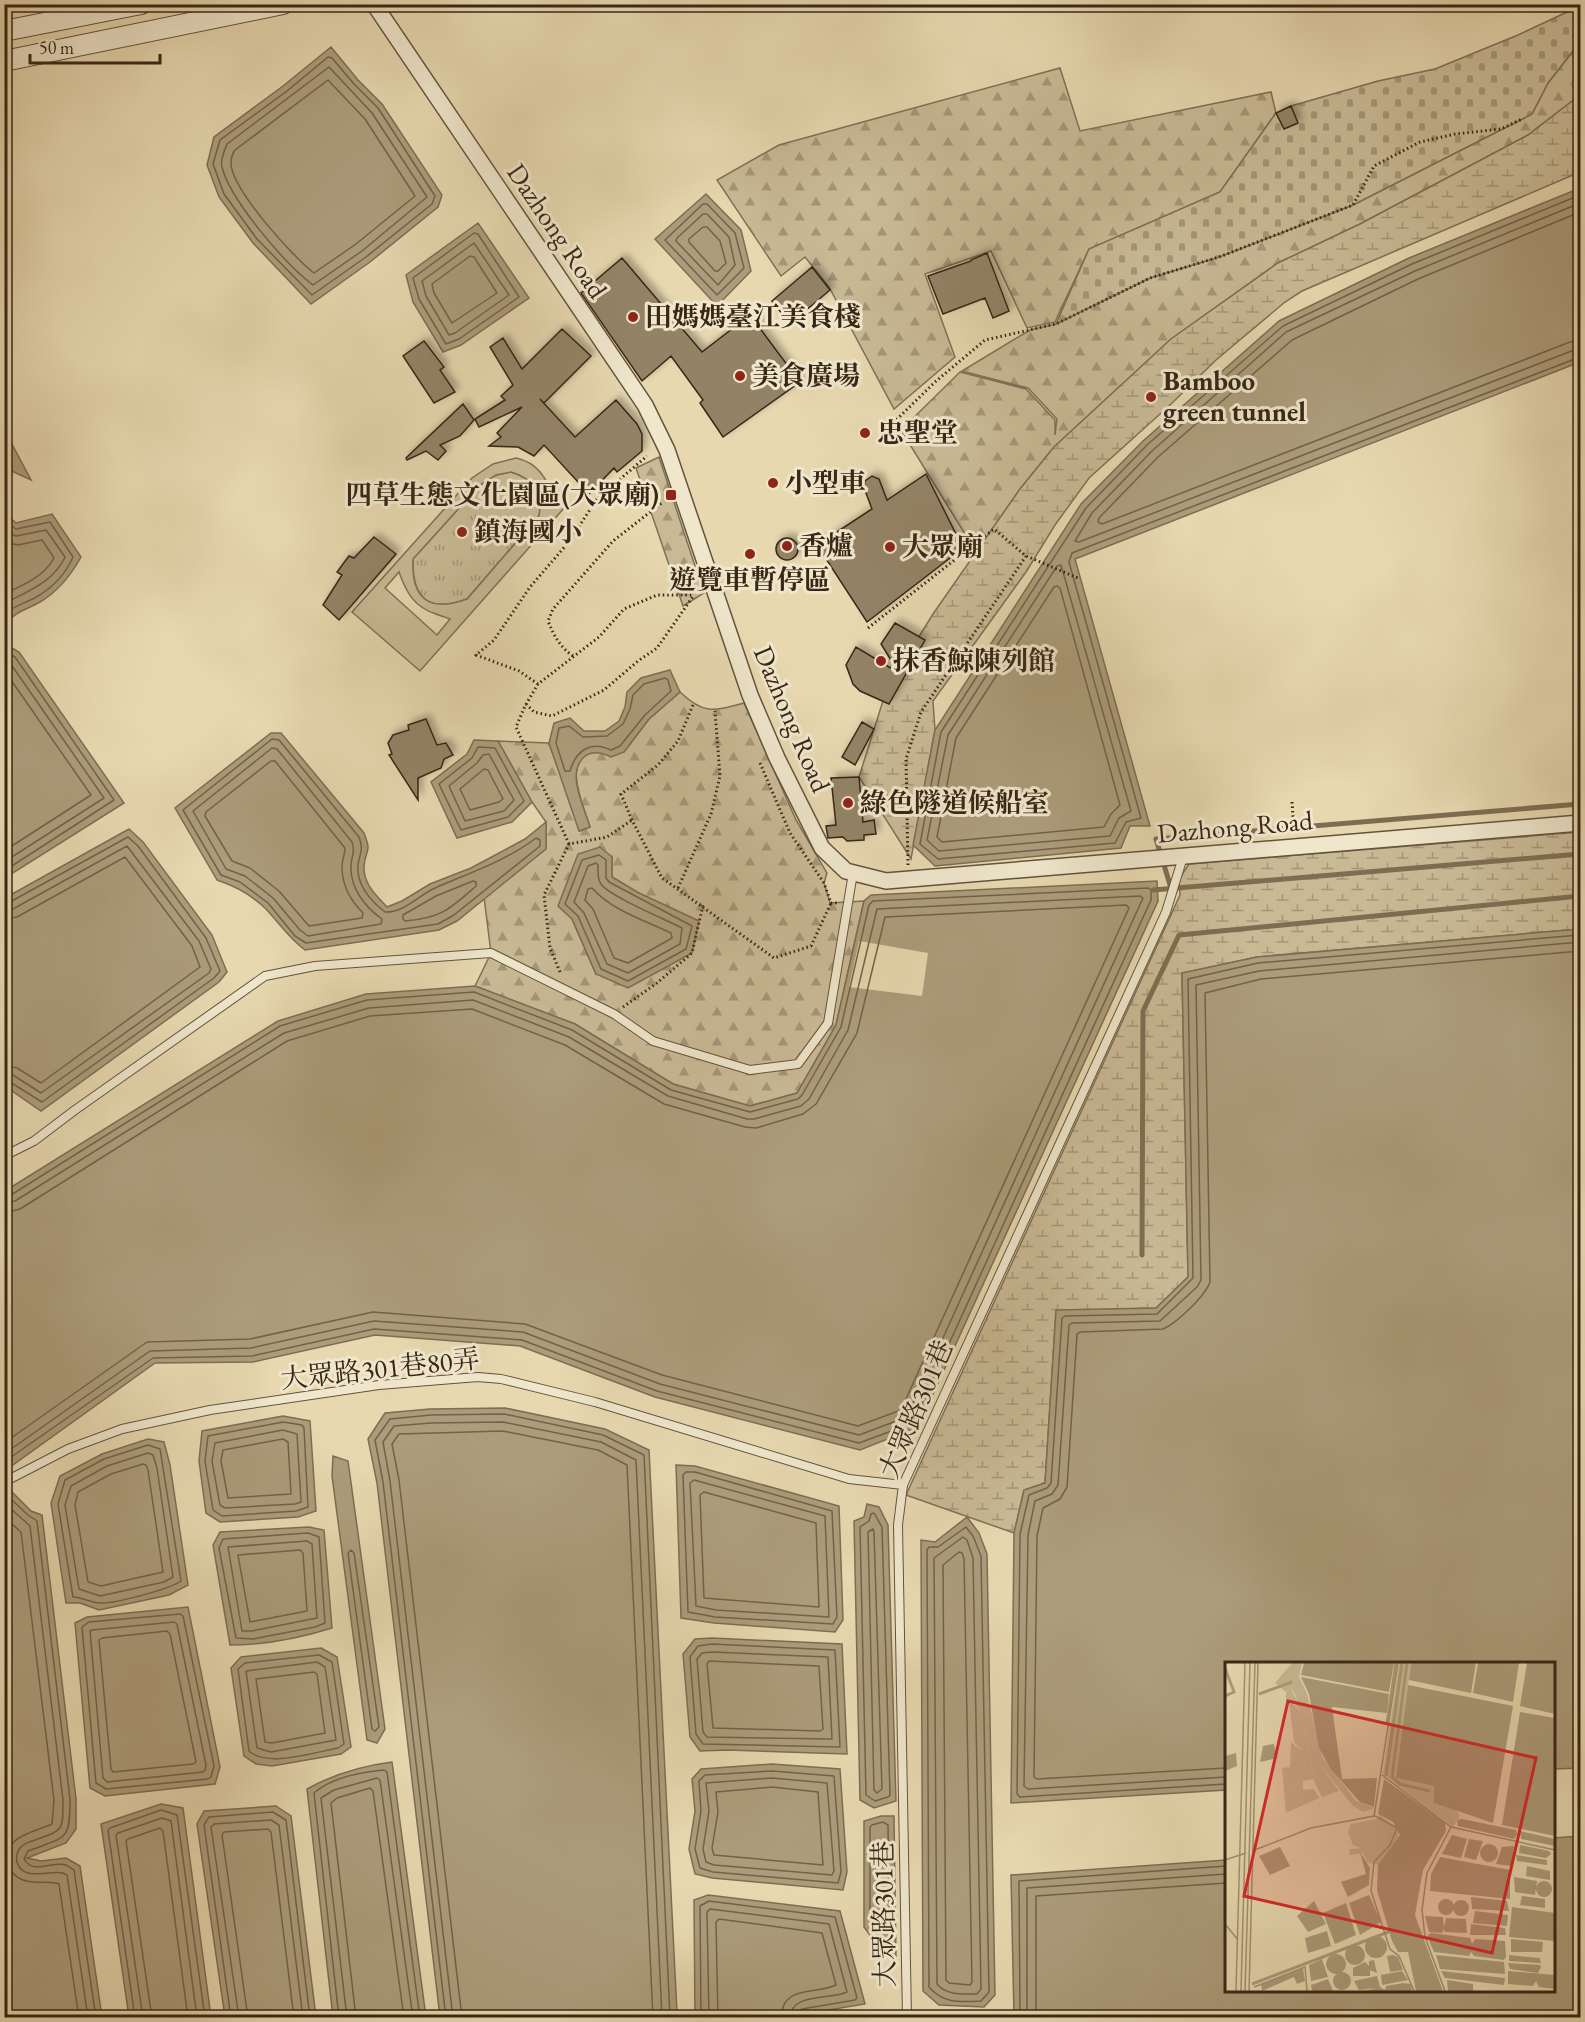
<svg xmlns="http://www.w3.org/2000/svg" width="1585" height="2022" viewBox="0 0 1585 2022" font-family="'EB Garamond','Noto Serif TC',serif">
<defs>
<pattern id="grass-tufts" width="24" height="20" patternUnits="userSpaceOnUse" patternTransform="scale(1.5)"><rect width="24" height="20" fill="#c9ba96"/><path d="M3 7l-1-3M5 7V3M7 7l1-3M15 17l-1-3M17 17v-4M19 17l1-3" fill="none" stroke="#a49779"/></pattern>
<pattern id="forest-firs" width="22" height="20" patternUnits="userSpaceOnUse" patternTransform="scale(1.5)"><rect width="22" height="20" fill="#c9ba96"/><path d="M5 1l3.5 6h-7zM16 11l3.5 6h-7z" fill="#a49779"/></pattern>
<pattern id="wetland-marsh" width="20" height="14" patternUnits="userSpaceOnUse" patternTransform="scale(1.5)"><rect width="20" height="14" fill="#c9ba96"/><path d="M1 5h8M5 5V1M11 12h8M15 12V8" fill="none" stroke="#a49779"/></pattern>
<pattern id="cemetery-stones" width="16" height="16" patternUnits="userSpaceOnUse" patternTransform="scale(1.5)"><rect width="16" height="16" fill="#c9ba96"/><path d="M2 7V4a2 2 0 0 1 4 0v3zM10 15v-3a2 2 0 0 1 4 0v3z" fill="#a49779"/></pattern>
<filter id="shadow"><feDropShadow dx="4.5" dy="-4.5" stdDeviation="3" flood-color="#0004"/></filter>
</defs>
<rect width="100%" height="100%" fill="#e7d8b0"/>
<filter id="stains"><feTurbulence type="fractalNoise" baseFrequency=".00333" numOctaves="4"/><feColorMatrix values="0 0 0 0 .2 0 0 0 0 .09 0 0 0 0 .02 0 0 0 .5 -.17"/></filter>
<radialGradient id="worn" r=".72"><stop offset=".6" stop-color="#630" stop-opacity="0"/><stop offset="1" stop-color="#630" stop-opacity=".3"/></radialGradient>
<!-- grass -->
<path fill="url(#grass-tufts)" stroke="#807056" stroke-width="1.5" d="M511 472C533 478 543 494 539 516L467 599C429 613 412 599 413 559L480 485 496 475Z"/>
<!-- forest -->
<path fill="url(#forest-firs)" stroke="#807056" stroke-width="1.5" fill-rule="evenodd" d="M1580 42V95L1528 135 1360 224 1278 263 1171 339 1054 447 1020 489 976 552 901 430 960 372 1026 389 1055 420V435L1057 419 1028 388 962 371 1030 330 1056 324 1150 278 1219 257 1353 205 1532 114 1548 83Z
M1060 68 1080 131 1271 92 1276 113 1220 192 1089 249 1055 322 1027 328 991 251 925 274 955 357 894 409 829 287 805 257 781 276 717 180 779 145Z
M659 457 704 593 683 606 636 468Z
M680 692C704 715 714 711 744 703L796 820 827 873 824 883 830 903 864 901 836 1025 797 1093 750 1106 673 1084 575 1024 475 986 491 953 484 897 546 849V822L532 802 498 741 549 743 580 831 590 827C585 810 562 760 590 753 600 751 613 752 624 752L649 719ZM612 857V877L637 892 596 974 572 919Z"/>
<!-- wetland -->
<path fill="url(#wetland-marsh)" stroke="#807056" stroke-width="1.5" d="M1580 95V172L1302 291 1285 302 1216 360 1170 405 1089 478 1055 525 1026 572 933 701 935 730 911 859 859 777 887 688 933 614 1020 489 1054 447 1171 339 1278 263 1360 224 1528 135Z
M1580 832V929L1257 957 1182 973 1188 1277 1156 1308 1056 1311 1045 1483 1024 1490 1014 1533 906 1495 1180 895 1179 879 1189 864Z"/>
<!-- cemetery -->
<path fill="url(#cemetery-stones)" stroke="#807056" stroke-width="1.5" d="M1580 6V42L1548 83 1532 114 1353 205 1219 257 1150 278 1056 324 1089 249 1220 192 1276 113 1291 106 1378 81 1435 69 1518 35Z"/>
<!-- pitch -->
<path fill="#c9ba96" stroke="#807056" stroke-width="1.5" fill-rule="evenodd" d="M516 458C540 463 550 483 554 504L559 499 565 507 420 671 352 612 472 478 493 464ZM511 472C533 478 543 494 539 516L467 599C429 613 411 599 413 559L480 485 496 475ZM399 572C406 592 414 607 436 614 441 616 445 617 450 619L437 635 385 588Z"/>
<!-- water -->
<path fill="#ac9c7b" stroke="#7e6d52" stroke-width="1.5" d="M331 47 358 80 382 104 442 195 438 207 370 262 311 304 253 243 219 197 207 165 214 137 283 86Z
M1580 188V362L1075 559 1150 826H1130L1121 848 935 866 913 845 935 730 1081 504 1143 441 1279 321 1409 258Z
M706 194 741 230 751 271 717 306 655 239Z
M478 223 529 298 461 345 443 352 413 302 406 275Z
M5 431 31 480 5 468Z
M5 513 16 523 52 514 81 557C71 575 59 591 40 602 26 610 16 611 5 624Z
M5 644 19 652 124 803 5 878Z
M670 670 680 692 649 719 624 752 611 757C603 753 592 750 584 757 566 773 584 807 590 827L579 831 549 743 554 723 570 718 584 731H605L619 721 625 707 627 692 641 678Z
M271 733H281L364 833C372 854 366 847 364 866 363 884 376 895 387 907L402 901 430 884 471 868 525 839 546 822V849L457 921 439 930 305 950C289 938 279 923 266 909 252 895 235 886 217 880L175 808Z
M474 740 498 741 532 802 512 822 457 838 431 782 467 754Z
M129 829 143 842 212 935 227 972 219 982 41 1111 5 1086V898Z
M600 847 612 857V877L637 892 699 921 692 953 628 988 596 974 572 919 558 906 578 854Z
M1157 881 1158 901 918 1427 860 1450 655 1397 520 1346 375 1335 253 1362 155 1363 10 1467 5 1469V1191L278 1021 366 994 475 986 575 1024 673 1084 750 1106 797 1093 836 1025 864 901 871 895Z
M1580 929V1768L1554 1769V1664H1226V1790L1011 1803 1014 1533 1024 1490 1045 1483 1056 1310 1156 1308 1188 1277 1182 973 1257 957Z
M505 1408 605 1429 649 1450 677 2013 675 2017H440L377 1483 368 1439 385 1413 430 1409Z
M283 1416 310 1421 316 1511 298 1517 220 1522 206 1513 199 1461 202 1431Z
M148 1439 164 1442 170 1465 188 1585 169 1595 99 1610 80 1603H66L51 1503 60 1476 102 1454Z
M333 1456 348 1461 385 1729 377 1743 367 1740 332 1476Z
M676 1465 695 1466 839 1506 843 1620 835 1632 714 1623 681 1618Z
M11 1491 31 1511 42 1515 76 1799V1829L66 1843 27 1858 41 1861 66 1858 80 1866 102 2017H5L4 1496Z
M867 1504 879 1507 888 1525 896 1801 874 1808 860 1800 854 1521 864 1517Z
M967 1517 979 1533 987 1554 995 1995 984 2007 939 2005 923 1991 921 1540 935 1542Z
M309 1527 324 1530 332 1628C300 1638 264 1645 230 1645L213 1545 220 1532Z
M188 1607 220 1767 215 1784 105 1796 90 1788 75 1623 87 1617Z
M712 1638 842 1644 847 1754 728 1750 700 1751 690 1737 683 1654 695 1639Z
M321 1648 337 1657 351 1747 341 1754 272 1766 256 1764 244 1756 231 1668 241 1657Z
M392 1762 426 2017H333L307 1789C334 1774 361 1766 392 1762Z
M772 1764 840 1769 847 1872 843 1890 712 1878 695 1874 689 1849 695 1811 692 1779 701 1769Z
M161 1804 183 1808 211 2017H129L101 1824Z
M276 1806 291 1816 316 2017H225L197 1824 204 1811Z
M881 1816H894L896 1956 878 1946 864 1927V1821Z
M1580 1836V2017H1014L1011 1875 1226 1860V1990H1554V1838Z
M708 1895 840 1911 865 2004 786 2017H695L694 1900Z"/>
<!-- pier -->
<path fill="#e7d8b0" d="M859 941 928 953 922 996 849 987Z"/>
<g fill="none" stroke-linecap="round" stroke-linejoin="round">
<!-- shore -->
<path stroke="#726248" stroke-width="1.5" d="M328 57 332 58 354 84 378 108 435 196 432 204 366 257 312 295 257 239 224 194 213 164 220 140 287 91Z
M329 67 372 113 427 197 362 251 313 285C286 265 230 200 222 167 220 160 224 151 227 144Z
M328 80 365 119 415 196 356 244 314 273C294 258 231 189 231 163 231 159 233 153 235 150Z
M1580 195 1412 264 1283 326 1147 445 1086 508 941 732 920 844 938 859 1115 843 1126 822 1141 818 1069 562 1072 553 1580 357
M1580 203 1415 271 1286 332 1152 451 1092 513 1075 541 1079 542 1574 350 1580 349
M703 204H707L735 233 744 268 717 295 665 240Z
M1580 212 1418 279 1292 340 1158 457 1099 518 1098 522 1102 524 1570 342 1580 340
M703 214H707L729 237 735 265 718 285 676 241 677 238Z
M703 227H707L720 241 726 263 718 271H715L689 242V239Z
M474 233 478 234 519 297 459 339 446 344 419 299 413 278Z
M474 243 509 295 455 333 449 335 426 296 422 281Z
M470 256 474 257 497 293 452 323 434 293 432 284Z
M4 521 16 529 50 522 73 557C66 573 53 587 38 596 27 603 13 605 4 615
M4 531 16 536 46 530 65 557C53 583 27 591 4 604
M4 542 18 545 42 540 54 558C45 576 22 586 4 594
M1061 565 1131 811 1119 818 1110 836 939 851 927 840 948 735 1057 566Z
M1057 586 1060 588 1120 805 1111 814 1104 827 942 842 937 837 956 738 1054 587Z
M4 651 15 657 114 800 4 871
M4 659 10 663 104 798 4 862
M4 670 91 795 4 851
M665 678 668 680 671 691 645 715 620 746 611 750C590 740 576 751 570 771H565L556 743 559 728 569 726 583 737 607 736 623 724 630 709 633 695 644 684Z
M272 739 279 740 359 837C364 851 360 851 358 865 356 884 371 901 385 912 404 913 419 895 435 888 469 873 506 861 536 838L540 840V846L454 915 438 924 306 943 295 936 268 903 240 882 221 875 183 810Z
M478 747 495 748 524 801 508 817 461 830 439 784 472 758Z
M272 748 277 749 352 842C356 852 351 856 351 866 350 888 365 907 382 919L381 924 308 936 300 930 273 898 245 876 226 869 193 811Z
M489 754 514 800 504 811 465 821 449 786 477 763 483 755Z
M271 761H275L345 848C345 854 342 860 342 867 342 886 350 900 363 913L362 918 309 926 279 891 250 868 232 861 205 816 206 812Z
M484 769 488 770 503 799 499 802 470 810 460 789Z
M599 855 606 860V878L609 882 692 926 686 949 628 981 601 969 578 916 565 904 582 860Z
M596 863 598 865C598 871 597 879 601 884 609 896 667 920 682 928L680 944 628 973 607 964 584 913 574 902 588 866Z
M473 881 476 882V886C450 909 441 918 405 921L403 919V915L436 896Z
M592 888C611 910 646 921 671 933L672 938 628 963 614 958 593 909 585 900 588 889Z
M4 902H10L128 837 138 846 206 938 220 971 214 978 42 1102 10 1082 4 1081
M4 910 13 909 127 846 199 941 211 969 209 973 41 1093 13 1075 4 1074
M4 919 17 917 125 857 192 946 200 967 41 1083 17 1068 4 1065
M4 1196 11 1195 280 1026 367 1000 474 992 572 1030 671 1090 750 1112 798 1099 802 1095 841 1027 869 905 873 901 1148 888 1151 890V900L913 1423 859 1443 657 1391 522 1340 374 1329 252 1356 153 1358 4 1462
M4 1204 15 1201 284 1033 369 1008 473 1000 569 1037 668 1096 747 1119H754L801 1106 809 1099 848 1030 877 909 1140 896 1143 898 907 1417 859 1435 660 1384 523 1332 374 1321 251 1348 150 1351 4 1454
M4 1213 20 1209 287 1041 370 1016 472 1009 565 1045 664 1104 745 1127 756 1128 803 1114 816 1104 857 1033 885 917 1126 905 1129 908 901 1410 858 1426 662 1375 525 1324 373 1312 250 1339 147 1342 4 1443
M283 1422 302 1425 304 1428 308 1507 296 1511 222 1516 213 1510 205 1461 208 1436Z
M283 1430 297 1434 301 1502 295 1504 225 1508 220 1505 212 1461 215 1443Z
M283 1439 288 1442 291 1494 228 1498 221 1461 223 1450Z
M148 1445 160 1449 181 1581C170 1589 114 1604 100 1603 91 1603 82 1597 73 1597L58 1504 65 1480 104 1459Z
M148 1453 153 1455 157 1468 173 1577 164 1582 100 1596 79 1589 65 1505 71 1486 107 1466Z
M143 1464 146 1465 148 1470 163 1572 101 1586 88 1582 75 1505 78 1492 111 1474Z
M686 1472H695L832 1511 837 1617 833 1624 715 1617 688 1612 683 1475Z
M694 1480 825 1516 829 1617 716 1610 696 1606 690 1483Z
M704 1492 816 1523 819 1607 704 1598 700 1495Z
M4 1500H12L28 1515 37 1521 70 1799C70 1843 66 1836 28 1851L24 1859C33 1875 52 1861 66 1865 68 1866 72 1869 74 1870L96 2018
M4 1508H10L30 1526 63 1800C63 1833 63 1830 32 1841 27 1843 23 1844 20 1848 17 1852 16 1857 17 1862 24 1885 55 1866 67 1875L88 2018
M874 1513 882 1527 890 1795 888 1797 875 1801 866 1795 860 1527 869 1521 871 1514Z
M4 1517 21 1532 54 1800 52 1824C35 1832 2 1836 8 1863 10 1871 15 1877 23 1880 36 1885 50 1880 59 1884L79 2018
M966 1527 973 1536 981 1556 989 1992 981 2001C961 2002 943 2004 929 1987L927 1550 929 1547H938Z
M873 1529 874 1532 882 1789 877 1793 874 1790 868 1532Z
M308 1533 319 1537 325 1623 315 1627 253 1639 236 1638 219 1548 223 1539Z
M963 1537 967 1540 973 1558 981 1989 977 1994C963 1994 947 1996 937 1984L934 1558Z
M307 1541 312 1544 317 1618 252 1631H242L228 1547Z
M300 1550 303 1553 307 1611 250 1622 238 1555Z
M351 1550 354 1553 379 1727 375 1731 372 1729 348 1553Z
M959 1552 962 1553 964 1559 972 1982 970 1985 949 1983 946 1980 943 1565Z
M180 1614 183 1616 214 1766 211 1777 208 1779 106 1789 96 1783 82 1627 89 1622Z
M174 1622 177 1624 206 1765 205 1770 203 1772 107 1782 103 1778 90 1631 92 1630Z
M167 1631 170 1634 196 1762 193 1764 113 1772 111 1769 99 1640 102 1638Z
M712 1644 835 1650 840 1747 703 1744 696 1734 690 1657 698 1646Z
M713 1652 828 1657 832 1739 707 1737 703 1732 697 1659 702 1653Z
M319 1655 332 1662 344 1744 338 1748C315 1752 267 1768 249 1751L238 1669 245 1663Z
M709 1661 819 1666 823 1729 820 1731 713 1728 707 1664Z
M317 1662 325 1667 336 1740 271 1752 257 1748 246 1671Z
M314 1672 317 1674 325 1733 272 1743 265 1742 256 1679Z
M1226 1768 1037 1779 1034 1777 1037 1536 1043 1508 1060 1499 1067 1487 1077 1334 1080 1332 1163 1329C1177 1323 1205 1296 1210 1282L1205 993 1261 979 1580 951
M772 1771 834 1776 841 1872 838 1883 713 1872 700 1868 695 1849 701 1811 699 1781 705 1775Z
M1226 1777 1028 1789 1024 1786 1028 1535 1035 1501 1052 1494 1058 1485 1069 1325 1072 1323 1160 1321 1197 1287 1201 1280 1196 985 1259 971 1580 942
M772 1778 827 1783 834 1871 832 1875 714 1865 706 1862 703 1849 709 1811 706 1783Z
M1226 1784 1020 1797 1017 1794 1020 1534 1029 1495 1047 1488 1051 1483 1062 1318 1065 1316 1157 1314 1193 1278 1188 979 1258 963 1580 935
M772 1787 818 1792 823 1865 714 1855 712 1848 718 1812 716 1792Z
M883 1822 888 1825 890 1941 887 1944 882 1941 870 1925V1827L872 1825Z
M135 2018 108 1830 110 1828 161 1810 177 1815 205 2018
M143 2018 116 1835 118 1833 162 1818 171 1821 197 2018
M152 2018 126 1841 128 1839 160 1828 163 1831 188 2018
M231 2018 204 1825 209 1817 273 1812 286 1820 310 2018
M239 2018 211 1827 214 1824 271 1820 279 1825 303 2018
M248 2018 222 1835 224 1832 268 1829 271 1832 294 2018
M339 2018 314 1793C331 1778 361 1772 384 1770L387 1772 420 2018
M347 2018 321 1798 334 1790 377 1778 380 1780 413 2018
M356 2018 331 1803 337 1798 370 1788 373 1791 404 2018
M446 2018 383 1482 375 1440 390 1419 431 1415 504 1414 603 1435 644 1455 670 2018
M453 2018 390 1481 383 1442 394 1426 431 1423 503 1422 601 1442 636 1460 662 2018
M462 2018 399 1480 392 1444 399 1434 503 1431 598 1450 627 1465 653 2018
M701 2018 700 1906 709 1901 835 1917 857 1998 855 2000 802 2009 798 2012 797 2018
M709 2018 707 1912 710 1909 829 1924 847 1992C831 2000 791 1992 790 2018
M718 2018 716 1922 719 1919 822 1933 836 1985C816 1995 782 1984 781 2018
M1020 2018 1019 1881 1226 1866
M1027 2018V1888L1226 1874
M1036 2018V1896L1226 1883"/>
<!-- stream -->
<path stroke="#7e6d52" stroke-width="5" d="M1171 888 1156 839 1580 804
M1153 890 1580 854
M1142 1255 1143 1011 1179 935 1580 896"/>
</g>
<!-- building -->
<path fill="#938366" stroke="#382715" stroke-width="1.5" filter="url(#shadow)" d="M1291 106 1298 123 1284 129 1276 113Z
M987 253 1009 311 993 318 985 298 943 314 928 276 971 261V260Z
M622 258 702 352 750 315 800 382 723 437 700 403 703 400 671 356 642 381 581 293Z
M812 267 830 290 790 324 772 301Z
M562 329 591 356 544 403 540 399 575 437 616 400 637 424 642 434V451L617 472 614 468 589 494 544 445 534 456 518 447 489 446 501 437 497 433 522 407 479 427 475 419 505 400 501 396 513 385 490 347 503 338 522 369Z
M424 341 444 367 440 370 455 392 434 403 403 356Z
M463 404 474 420 460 436 440 445 446 451 438 460 426 451 407 460 406 458Z
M926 474 963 548 867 622 817 545 872 509 864 488 865 481 872 476 879 479 887 500Z
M374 537 396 554 339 620 323 605 342 575 337 572 349 556 354 558Z
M776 549a11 11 0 1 1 22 0a11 11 0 1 1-22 0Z
M895 623 925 640 889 704 860 691 853 684 846 665 856 647 899 673 881 644Z
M426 719 437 745 446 743 453 755 444 759 441 768 418 778V800L389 755 392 754 388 743 393 735 409 730 408 725Z
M862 722 874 729 855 765 842 757Z
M859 777 863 822 874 820 876 834 864 835V840L847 841 843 837 828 838 826 826 836 825 831 778Z"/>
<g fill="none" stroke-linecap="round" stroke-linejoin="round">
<defs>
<path id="service" d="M4 1156 34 1141 75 1110 265 976 315 966 491 953 614 1014 653 1041 750 1070 798 1064 828 1023 853 873
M4 1482 68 1449 122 1429 210 1410 379 1385 478 1377 501 1379 595 1402 849 1479 903 1485
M907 2018 898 1525 903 1485 1166 912 1183 857"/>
<path id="minor" d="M374 4 645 405 667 450 750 695 777 758 822 848 846 871 886 881 1580 823"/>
<path id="tertiary" d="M4 31 141 4
M4 61 283 4"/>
</defs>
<!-- service casing -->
<use href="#service" stroke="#64533c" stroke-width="10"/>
<!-- minor casing -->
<use href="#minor" stroke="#64533c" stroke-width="18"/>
<!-- tertiary casing -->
<use href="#tertiary" stroke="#64533c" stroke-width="22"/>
<!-- path -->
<path stroke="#382715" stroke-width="3" stroke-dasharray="1.5 3" stroke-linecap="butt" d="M890 426 935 382 985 340 1056 324 1150 278 1219 257 1353 205 1374 166 1420 142 1455 134 1501 129 1522 119
M868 628 994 529 1026 556 1078 578
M573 656C560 647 554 636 548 621L553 609 613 541 663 502
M538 684 519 671 476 655 494 640 530 587 568 543 597 499 647 456
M526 704 534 712 552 716 604 690 638 661 657 648 694 595
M693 705 678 741 658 765 621 794 632 820 662 878 774 958 811 946 831 903
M760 763 790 833 824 883 831 903H837
M1292 802 1294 831
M569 844 516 727 525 706 538 684 599 637 624 609 657 595H694
M908 865 906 759 921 712 1026 556
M678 888 711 814 720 776 715 711
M560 972 550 948 544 895 569 844 607 837 632 820
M623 1007 657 983 692 953 703 905"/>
<!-- service -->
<use href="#service" stroke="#efe6cc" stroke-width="8"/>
<!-- minor -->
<use href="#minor" stroke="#efe6cc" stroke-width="15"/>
<!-- tertiary -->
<use href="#tertiary" stroke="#efe6cc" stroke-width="20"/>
</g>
<!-- markers -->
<g fill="#8f2418" stroke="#efe6cc" stroke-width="2">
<circle cx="633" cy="317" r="6"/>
<circle cx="740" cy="376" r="6"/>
<circle cx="1151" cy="397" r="6"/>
<circle cx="865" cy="433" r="6"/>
<circle cx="773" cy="483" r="6"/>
<rect x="665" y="489" width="12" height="12" rx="3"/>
<circle cx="462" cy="532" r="6"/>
<circle cx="787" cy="546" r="6"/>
<circle cx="890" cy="547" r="6"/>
<circle cx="750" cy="554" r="6"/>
<circle cx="881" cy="661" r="6"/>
<circle cx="848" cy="803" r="6"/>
</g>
<g text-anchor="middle" stroke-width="6" stroke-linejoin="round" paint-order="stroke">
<!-- street labels -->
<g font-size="27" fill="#382715" stroke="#efe6cc">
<text transform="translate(557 231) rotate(56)" y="9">Dazhong Road</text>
<text transform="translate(792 719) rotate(67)" y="9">Dazhong Road</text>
<text transform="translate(1235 827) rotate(-5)" y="9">Dazhong Road</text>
<text transform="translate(380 1369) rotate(-6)" y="9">大眾路301巷80弄</text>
<text transform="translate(916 1409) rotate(-67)" y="9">大眾路301巷</text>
<text transform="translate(884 1914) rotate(-91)" y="9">大眾路301巷</text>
</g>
<!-- poi labels -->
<g font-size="27" font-weight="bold" fill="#382715" stroke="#efe6cc" text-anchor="start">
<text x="645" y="326">田媽媽臺江美食棧</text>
<text x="752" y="385">美食廣場</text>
<text x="1163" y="390">Bamboo<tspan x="1163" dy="31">green tunnel</tspan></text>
<text x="877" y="442">忠聖堂</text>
<text x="785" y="492">小型車</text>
<text x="659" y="504" text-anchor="end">四草生態文化園區(大眾廟)</text>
<text x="474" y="541">鎮海國小</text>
<text x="799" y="555">香爐</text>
<text x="902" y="556">大眾廟</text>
<text x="750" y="589" text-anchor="middle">遊覽車暫停區</text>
<text x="893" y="670">抹香鯨陳列館</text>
<text x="860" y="812">綠色隧道候船室</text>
</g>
</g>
<!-- overview -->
<g transform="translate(1225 1662)">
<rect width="330" height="330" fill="#e7d8b0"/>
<path d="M65 25 78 50 93 100 114 129 97 135 88 117 78 119V128L89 127 94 136 61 151 57 106 65 105 66 80 77 89 80 107 88 113 76 49 67 39H61V30ZM154 153 175 167 171 182 153 203 142 200 138 191 124 193 125 187 136 186 128 183 123 170 126 162 153 157Z" fill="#c9ba96"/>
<path d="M67 1H77L74 15 82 32 97 95 131 139 150 146 138 150 128 144 93 100 70 32 65 25 61 30 50 21ZM174 1H186L171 116 209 124 235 153 228 165 158 112Z" fill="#c9ba96"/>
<path d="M64 39 76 49 88 113 80 107 77 89 69 80Z" fill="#c9ba96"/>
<path d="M79 1H169L164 30 76 13ZM186 1H251L246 31 184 18ZM253 1H294L288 40 248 31ZM302 1H330V52L295 44ZM76 15 164 32 162 51 107 45 117 117 152 116 149 145 135 140 105 106 94 86 84 32ZM183 23 288 44 268 161 209 141V124L171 116ZM295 50 330 56V174L277 163ZM49 82 52 96 35 100 38 84ZM11 91 12 104 0 109V94ZM159 117 220 161 221 169 198 208 190 253 218 329H191L183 290H173L167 279 152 228 153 203 175 173 168 160 153 152ZM237 157 291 168 292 172 289 177 233 164 232 158ZM295 169 330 177V184L296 177ZM227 173 242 177 236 196 217 192ZM244 177 258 179 251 198 239 195ZM255 191a9 9 0 1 1 18 0a9 9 0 1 1-18 0ZM295 183 324 189 326 192 321 196 294 191ZM289 184 287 204 271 202 277 185ZM55 185 65 204 45 213 34 194ZM135 190 145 206 144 223 123 235 116 220 141 212ZM291 193 322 198V203L292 199ZM215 195 285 208V237L205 229 206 212ZM302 204 325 209V218L301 214ZM289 215 312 219 310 233 290 230ZM311 227a8 8 0 1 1 16 0a8 8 0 1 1-16 0ZM144 233 156 260 135 273 124 241ZM297 234 320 237V246L295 243ZM246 235 282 239 284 249 247 247ZM213 245a8 8 0 1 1 16 0a8 8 0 1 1-16 0ZM228 246a8 8 0 1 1 16 0a8 8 0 1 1-16 0ZM89 239 101 262 83 270 72 254ZM121 241 131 273 110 282 98 251ZM287 245 330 251V279L284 275ZM250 249 283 253 282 264 248 261ZM200 254 218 255 219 266 221 256 241 257 242 271 220 270 219 267 217 271 204 270ZM246 262 280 266 281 273H245ZM102 269 106 284 83 291 80 276ZM206 271 245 276 247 282 250 277 280 279 281 295 279 298 249 294 246 290 244 294 209 290 202 274ZM140 285a11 11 0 1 1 22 0a11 11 0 1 1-22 0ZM286 277 318 280 317 290H286ZM120 293a10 10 0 1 1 20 0a10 10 0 1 1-20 0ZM101 302a10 10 0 1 1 20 0a10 10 0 1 1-20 0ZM168 293 173 295 178 308 165 310 162 294ZM211 293 279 300 280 312 215 307ZM284 293 315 296 316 301 284 299ZM97 297 103 315 86 319 84 303ZM149 298 152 311 145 308V314H128V306L140 300 144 304V299ZM283 301 315 303 316 305 313 311 285 307ZM78 306 80 319 72 322 69 315 37 329 36 322ZM177 309 183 318 157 323 156 313ZM216 309 280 316 279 323 220 316ZM283 309 330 313V327L314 325 311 319 308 324 283 322ZM108 319a9 9 0 1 1 18 0a9 9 0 1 1-18 0ZM152 314 155 325 160 328 161 324 178 321 186 322 187 329H140L151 326 134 328 129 319ZM103 317 108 329H87L86 323ZM222 318 248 322V329H223Z" fill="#ac9c7b"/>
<path fill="none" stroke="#ac9c7b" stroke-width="3" d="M182 1 167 115 175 122 205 129M0 6 9 30 0 34M34 32 67 20M162 62 171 1M161 114 177 1M27 322 166 269"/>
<path fill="none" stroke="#a19172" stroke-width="1.5" d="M157 113 226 165 330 188M150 154 172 166 165 183 149 200 146 229 165 287 174 294 189 329M27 189 86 166 149 154 173 1M0 198 21 191M0 262 13 278M29 325 80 305 82 329M11 329 20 1M16 329 25 1M20 329 30 1M24 329 33 1M220 329 200 275 197 248 202 211 226 165"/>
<path fill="#d62828" fill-opacity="0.15" stroke="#d62828" stroke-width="3" d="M63 39 311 96 267 291 19 234Z"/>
<rect width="330" height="330" fill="none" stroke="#382715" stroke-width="3"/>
</g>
<!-- margin -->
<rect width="1585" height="2022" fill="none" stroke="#e7d8b0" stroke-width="24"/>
<rect x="6" y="6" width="1573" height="2010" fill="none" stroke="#382715" stroke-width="3"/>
<rect x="12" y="12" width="1561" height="1998" fill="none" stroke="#382715" stroke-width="1.5"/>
<!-- scale -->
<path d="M30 54v9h130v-9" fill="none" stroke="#382715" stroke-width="3"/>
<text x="39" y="54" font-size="18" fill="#382715" stroke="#efe6cc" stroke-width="4.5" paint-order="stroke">50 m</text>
<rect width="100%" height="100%" filter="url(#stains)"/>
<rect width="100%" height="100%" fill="url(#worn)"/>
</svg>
